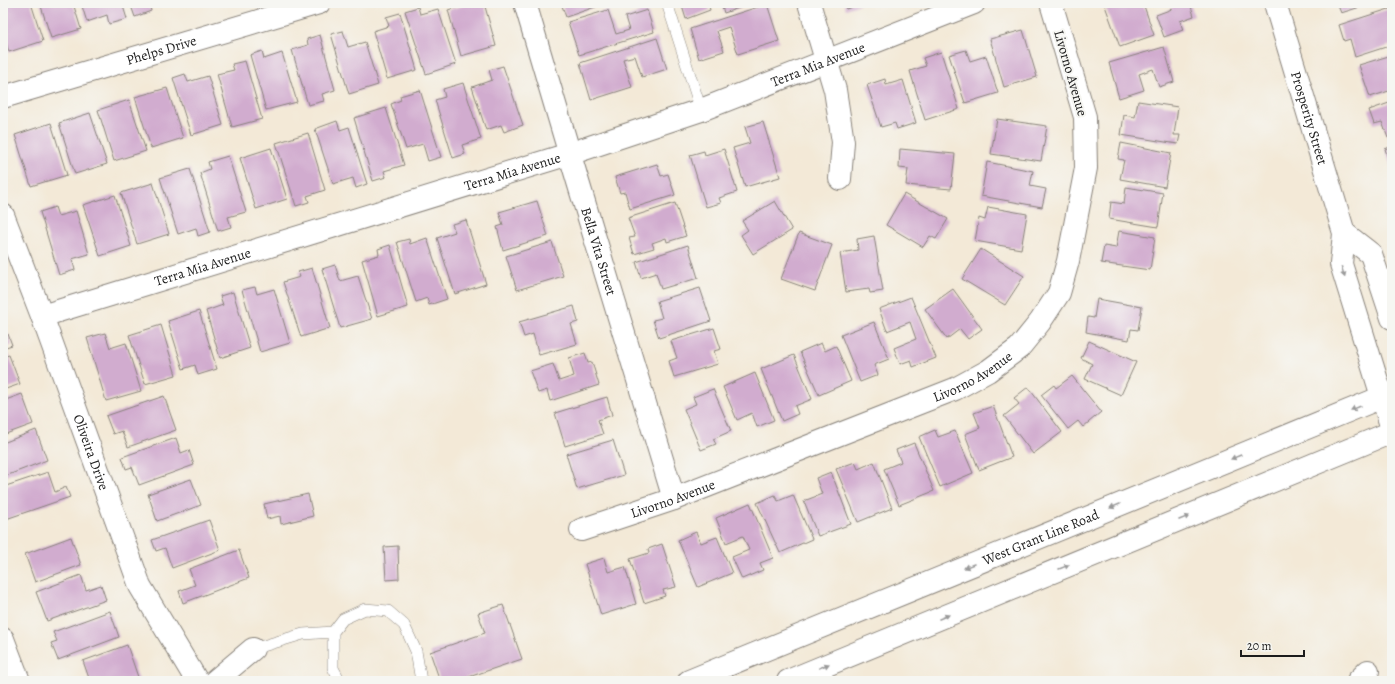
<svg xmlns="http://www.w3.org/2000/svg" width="1395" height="684" viewBox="0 0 1395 684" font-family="Alegreya,serif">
<rect width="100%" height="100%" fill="#f6f6f2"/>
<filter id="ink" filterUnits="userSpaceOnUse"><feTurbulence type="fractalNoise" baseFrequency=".025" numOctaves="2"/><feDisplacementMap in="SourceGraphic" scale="8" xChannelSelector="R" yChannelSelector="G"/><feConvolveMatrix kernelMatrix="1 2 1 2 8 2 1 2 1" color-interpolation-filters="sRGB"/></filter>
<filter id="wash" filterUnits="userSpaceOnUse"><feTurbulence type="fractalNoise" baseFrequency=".012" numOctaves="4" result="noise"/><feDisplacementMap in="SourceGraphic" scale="16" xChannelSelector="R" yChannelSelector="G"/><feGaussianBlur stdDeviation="0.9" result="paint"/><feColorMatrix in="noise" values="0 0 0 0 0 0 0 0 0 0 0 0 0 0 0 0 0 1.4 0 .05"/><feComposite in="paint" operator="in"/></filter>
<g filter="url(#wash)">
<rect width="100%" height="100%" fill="#f3e9d7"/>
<g id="blocks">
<!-- building -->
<path fill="#d1accf" d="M3 3H31L43 41 9 52 3 33Z
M40 3H73L81 29 51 38Z
M81 3H122L127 19 109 24 107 15 87 22Z
M130 3H149L151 11 135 17Z
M465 3H484L496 46 461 56 448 10 465 5Z
M561 3H607L566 17Z
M681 3H708L710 10 686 19Z
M721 3H754L724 13Z
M844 3H859L860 4 846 9Z
M1104 3H1143L1154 35 1120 47Z
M1170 3H1190L1194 16 1180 21 1183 30 1164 37 1156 15 1172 9Z
M1337 3H1373L1341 13Z
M767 4 779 41 738 54 729 27 717 31 724 51 699 59 690 29Z
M418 7 420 14 438 9 456 64 426 74 405 11Z
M1392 8V45L1355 57 1350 39 1344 41 1339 25Z
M608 10 616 34 629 30 625 17 647 10 654 32 579 55 568 22Z
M400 13 417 70 387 79 373 31 389 26 386 17Z
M1023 30 1037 77 1004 87 990 39Z
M343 31 348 47 365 42 378 85 349 94 331 34Z
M320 35 335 90 322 94 324 101 308 105 292 50 308 45 307 39Z
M657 38 667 69 642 77 635 56 623 59 632 87 591 100 580 63Z
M1164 47 1174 82 1159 87 1153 69 1139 74 1144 90 1119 98 1109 63Z
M966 50 970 61 986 56 998 93 965 103 949 55Z
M262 51 264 59 282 53 297 102 266 110 250 55Z
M941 52 959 109 925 120 910 71 926 66 923 58Z
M1392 55V90L1370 97 1359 65Z
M245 61 262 119 232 127 217 74 234 70 232 64Z
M503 66 523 125 504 132 501 125 486 130 472 87 492 80 489 70Z
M185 74 188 82 208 76 223 125 191 135 173 78Z
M885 79 886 85 903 80 916 123 897 129 895 123 881 127 867 85Z
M463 83 481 139 462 145 465 154 453 158 435 100 445 97 443 89Z
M167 88 183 138 151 148 135 97Z
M420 90 441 157 428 161 423 144 406 149 391 104 401 100 400 96Z
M129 100 146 151 114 161 98 110Z
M1138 101 1178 107 1174 135H1180L1178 144 1121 135 1124 115 1135 117Z
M1392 102V137L1388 138 1382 122 1374 124 1369 110Z
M386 108 404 165 384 171 386 177 373 181 354 118Z
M90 113 107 164 75 174 59 123Z
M997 119 1047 126 1041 161 991 154Z
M337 121 340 130 349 127 367 184 356 188 353 178 333 184 315 129Z
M763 122 780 177 745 187 733 148 750 143 745 127Z
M51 123 67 175 31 186 15 135Z
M308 133 325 190 307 196 309 202 296 206 276 143Z
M1121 143 1171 153 1165 187 1120 179 1124 160 1118 159Z
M1392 146V170L1385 149Z
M271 148 287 199 256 209 240 158Z
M724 149 737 192 719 198 721 203 706 207 690 155 704 151 705 155Z
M900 149 955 154 951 189 906 185 908 169 899 168Z
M228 156 246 212 228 217 231 227 218 231 200 173 210 169 208 162Z
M987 162 1033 171 1030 186 1046 189 1042 207 981 196Z
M657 164 661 176 668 174 675 195 630 209 625 192 620 193 615 177Z
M190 169 210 232 198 236 196 228 178 234 160 178Z
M153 183 169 234 137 244 121 193Z
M1126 187 1163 193 1158 227 1109 219 1111 202 1124 204Z
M904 194 948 219 936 239 930 236 923 247 886 225Z
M115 195 131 246 100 256 83 205Z
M537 201 548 236 503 250 497 227 503 225 499 212Z
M775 201 792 230 753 254 741 235 748 230 742 221Z
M675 203 686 236 667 242 666 238 652 243 654 248 634 254 629 238 635 237 628 218Z
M55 207 58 216 76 211 89 254 72 259 75 270 59 275 40 212Z
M988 207 1027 214 1021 249 975 241 979 218 985 220Z
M466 220 486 284 455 294 437 238 455 232 452 224Z
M1119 231 1155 237 1150 270 1101 263 1104 246 1116 248Z
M799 233 832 245 815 291 781 279Z
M874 236 883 291 870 293 869 289 846 292 840 253 858 250 857 239Z
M427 238 447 299 429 305 427 298 416 302 397 242 409 239 410 244Z
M552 242 563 276 517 290 506 256Z
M390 245 408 307 378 316 362 260 379 255 378 249Z
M688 245 698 278 661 289 656 273 641 278 636 262Z
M981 249 1024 276 1005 305 962 279Z
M335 265 340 281 358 276 372 319 340 328 322 269Z
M312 268 330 328 301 337 283 282 300 277 298 272Z
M255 287 257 294 274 289 290 343 260 352 242 290Z
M700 288 711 321 659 338 653 320 662 318 657 301Z
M953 289 982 329 968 339 960 329 947 339 925 309Z
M233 292 250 348 220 358 206 311 223 305 220 296Z
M911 297 936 358 913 367 911 360 900 364 894 348 916 339 910 322 887 331 879 309Z
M1097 299 1142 307 1138 330 1131 329 1129 340 1086 332 1088 317 1094 318Z
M574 306 578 322 571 324 577 344 539 355 533 334 524 337 519 322Z
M199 311 217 369 198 375 195 365 183 369 168 321Z
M874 322 889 359 874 365 878 375 860 382 841 335Z
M161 325 176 375 145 384 129 335Z
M714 328 721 349 714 351 718 364 674 377 669 361 677 358 671 341Z
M105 333 110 348 126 343 141 391 106 401 87 338Z
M8 334 12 345 3 348V336Z
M1089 341 1136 362 1121 395 1085 379 1092 364 1081 358Z
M821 343 825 351 836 346 851 381 819 395 800 352Z
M585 353 588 363 592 362 599 385 550 401 547 390 538 393 530 371 553 364 559 381 574 376 569 358Z
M9 355 20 384 3 390V357Z
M794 355 812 399 795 406 798 414 782 421 761 369Z
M755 373 774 420 757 427 752 413 737 420 723 387Z
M1072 376 1101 412 1083 427 1078 421 1068 429 1041 395 1054 385 1056 388Z
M1028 387 1062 432 1033 454 1004 416 1019 404 1014 398Z
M713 389 731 431 713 439 716 444 701 450 684 409 696 404 693 397Z
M22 394 33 424 3 435V401Z
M164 396 176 430 128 447 122 431 113 434 106 416Z
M607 397 612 415 598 420 603 434 565 446 555 413Z
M993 406 1012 457 979 470 965 434 980 428 974 413Z
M36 430 47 460 3 477V443Z
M935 430 938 437 955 431 973 473 940 487 919 437Z
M176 438 181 453 189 450 194 465 139 485 132 467 126 469 122 457Z
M613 440 624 475 577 489 566 454Z
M914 443 934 491 899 505 884 469 901 462 896 450Z
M855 462 858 469 874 462 892 508 858 522 836 469Z
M48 472 55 492 66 487 70 497 6 519 3 509V487Z
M831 472 851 524 818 536 804 501 822 494 816 478Z
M191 479 201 505 157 521 148 494Z
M308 494 313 516 281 524 280 516 267 519 264 504Z
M775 495 778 501 793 495 812 539 780 553 757 503Z
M750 503 773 558 760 563 763 570 742 579 732 557 749 550 743 536 726 543 716 518Z
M209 520 220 550 172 568 165 548 156 551 152 540Z
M696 532 701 543 717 537 732 573 698 587 678 540Z
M71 537 81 565 35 582 25 554Z
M662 544 676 587 663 590 665 596 644 603 630 559 649 553 648 549Z
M398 546 399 579 386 580 384 547Z
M239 550 249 578 183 603 179 591 195 585 189 569Z
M604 558 608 572 625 567 636 604 601 615 585 564Z
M81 575 86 590 101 585 106 600 47 621 36 592Z
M503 605 522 659 457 681H440L430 652 485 633 478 613Z
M110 611 119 637 58 660 51 643 57 641 53 632Z
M127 645 139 680 136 681H90L83 661Z"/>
</g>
</g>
<g filter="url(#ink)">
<use href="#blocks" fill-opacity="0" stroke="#88827a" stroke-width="1"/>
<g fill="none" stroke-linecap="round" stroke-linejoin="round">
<defs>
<path id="service" d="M667 3 701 110
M253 649 303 634 333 632
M340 681 333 668V632L343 619 365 609 388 611 404 625 416 651 421 681"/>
<g id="minor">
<path id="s1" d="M525 3 578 182 674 499"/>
<path d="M809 3 835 90 843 142 840 179"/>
<path id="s2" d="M1275 3 1344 233 1341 264 1392 429"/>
<path id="s3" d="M3 97 319 3"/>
<path id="s4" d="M3 215 42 316 140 586 197 681"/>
<path d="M1344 233 1371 254 1392 318"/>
<path id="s5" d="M42 316 569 154 701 110 974 3"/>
<path id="s6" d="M581 530 674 499 955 389 988 371 1019 348 1040 322 1059 293 1068 261 1086 168 1085 117 1051 3"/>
<path d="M3 639 19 681"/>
<path d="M215 681 253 649"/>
<path d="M1358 681 1368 671"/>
</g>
<g id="secondary">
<path id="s7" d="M689 681 1392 393"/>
<path d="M788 681 1392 432"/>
</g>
</defs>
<!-- service casing -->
<use href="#service" stroke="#88827a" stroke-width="12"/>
<!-- minor casing -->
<use href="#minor" stroke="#88827a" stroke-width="24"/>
<!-- secondary casing -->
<use href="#secondary" stroke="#88827a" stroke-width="24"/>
<!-- service -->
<use href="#service" stroke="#fff" stroke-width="11"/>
<!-- minor -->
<use href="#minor" stroke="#fff" stroke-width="22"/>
<!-- secondary -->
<use href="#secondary" stroke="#fff" stroke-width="22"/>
</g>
<!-- one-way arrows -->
<defs><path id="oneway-solid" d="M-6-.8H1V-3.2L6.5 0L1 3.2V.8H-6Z"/></defs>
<g fill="#999">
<use href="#oneway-solid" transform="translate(1343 272) rotate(73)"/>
<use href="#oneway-solid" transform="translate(1356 408) rotate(158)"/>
<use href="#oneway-solid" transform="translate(1236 457) rotate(158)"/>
<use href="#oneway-solid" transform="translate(1115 506) rotate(158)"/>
<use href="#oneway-solid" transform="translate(1184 518) rotate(-22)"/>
<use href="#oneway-solid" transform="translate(969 566) rotate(158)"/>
<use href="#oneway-solid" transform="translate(1064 567) rotate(-22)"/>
<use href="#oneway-solid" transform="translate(944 617) rotate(-22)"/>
<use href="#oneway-solid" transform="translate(824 666) rotate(-22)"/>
</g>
</g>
<g text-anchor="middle" stroke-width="4" stroke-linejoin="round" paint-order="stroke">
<!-- street labels -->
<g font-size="14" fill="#1c1c1c" stroke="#f6f6f2">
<text dy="5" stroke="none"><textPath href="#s3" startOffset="165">Phelps Drive</textPath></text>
<text dy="5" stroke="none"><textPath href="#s5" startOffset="816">Terra Mia Avenue</textPath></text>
<text transform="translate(1071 73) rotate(74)" y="5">Livorno Avenue</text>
<text dy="5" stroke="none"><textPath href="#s2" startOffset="120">Prosperity Street</textPath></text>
<text dy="5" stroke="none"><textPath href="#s5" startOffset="492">Terra Mia Avenue</textPath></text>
<text dy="5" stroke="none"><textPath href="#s1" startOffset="259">Bella Vita Street</textPath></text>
<text dy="5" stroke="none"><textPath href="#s5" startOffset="168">Terra Mia Avenue</textPath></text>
<text dy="5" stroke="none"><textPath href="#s6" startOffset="421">Livorno Avenue</textPath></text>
<text dy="5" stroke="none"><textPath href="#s4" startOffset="253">Oliveira Drive</textPath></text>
<text dy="5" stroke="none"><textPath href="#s6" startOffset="97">Livorno Avenue</textPath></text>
<text dy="5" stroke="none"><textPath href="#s7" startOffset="380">West Grant Line Road</textPath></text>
</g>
</g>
<!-- margin -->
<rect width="1395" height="684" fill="none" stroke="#f6f6f2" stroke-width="16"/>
<!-- scale -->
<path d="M1241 650v6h63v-6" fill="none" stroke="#1c1c1c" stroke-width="2"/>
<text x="1247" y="650" font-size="12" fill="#1c1c1c" stroke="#f6f6f2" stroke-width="3" paint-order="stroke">20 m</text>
</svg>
